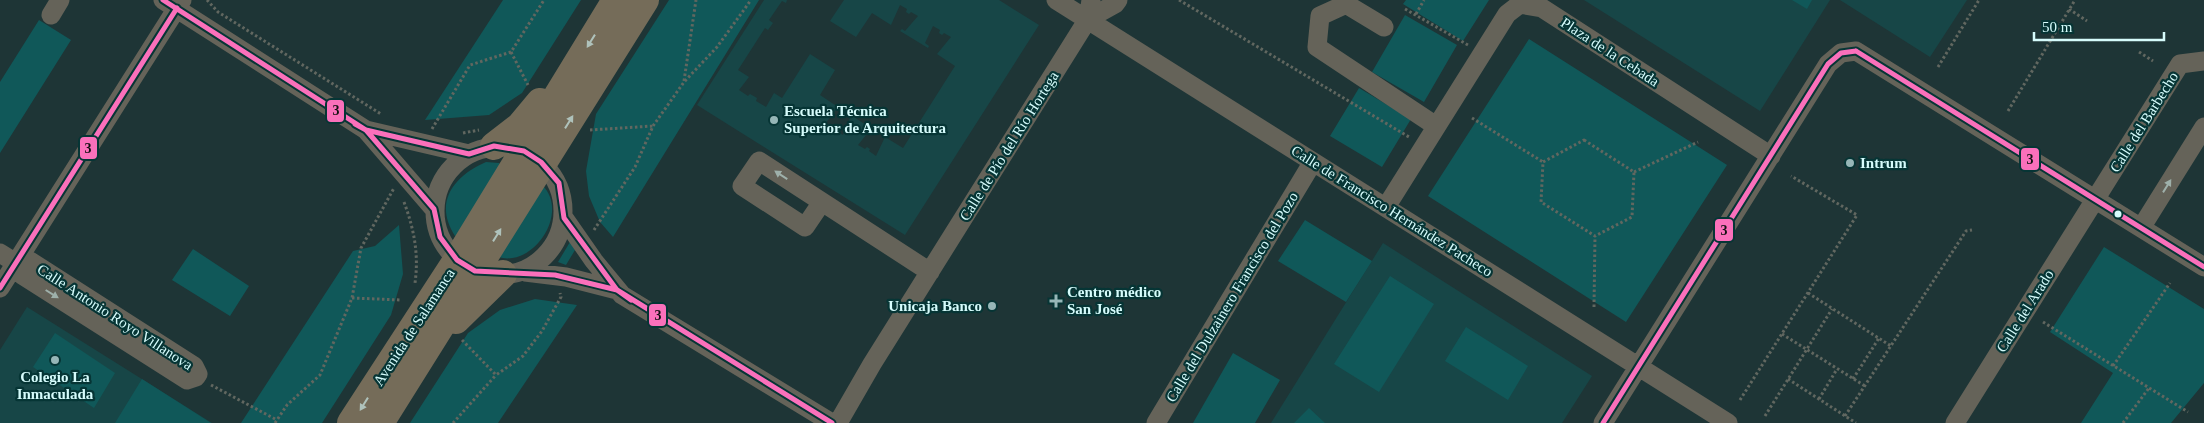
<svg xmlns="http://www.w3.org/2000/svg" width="2204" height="423" viewBox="0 0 2204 423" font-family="Georgia,serif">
<rect width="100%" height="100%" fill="#1e3536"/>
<!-- built -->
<path fill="#174647" d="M764 0H787L786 3 782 1 769 20 773 23 768 30 765 28 738 70 749 77 739 90 748 96 750 94 757 98 756 101 766 107 774 93 782 98 810 54 835 70 820 95 838 107 825 124 832 128 834 126 837 128 836 131 843 135 850 118 848 113 875 131 870 130 858 145 865 149 867 147 870 149 869 151 876 156 885 137 903 148 955 66 937 54 951 37 944 33 942 35 939 33 940 30 933 26 925 43 929 46 928 48 900 31 902 29 905 31 918 16 911 12 909 14 906 12 907 9 900 5 891 25 872 13 856 37 830 21 844 0H999L1039 25 905 235 697 105Z
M1584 0H1830L1760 111Z
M1840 0H1967L1930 57Z
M1383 243 1592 376 1562 423H1271Z
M27 307 212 423H0V350Z"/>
<!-- green -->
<path fill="#105859" d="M503 0H581L522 93 489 115 425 120Z
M669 0H759L613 237 600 222 589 196 586 171 596 114Z
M1406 0H1489L1463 41 1403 4Z
M1792 0H1812L1807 9Z
M1405 15 1457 45 1424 102 1372 72Z
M39 20 71 40 0 153V82Z
M1529 39 1727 165 1626 322 1428 196Z
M1359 88 1411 119 1382 167 1330 136Z
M486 162 499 163 502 167 459 235 455 236C433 202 454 176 486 162Z
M542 185C570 211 535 268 498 257Z
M1305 220 1372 261 1346 302 1278 261Z
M399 225 403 274 391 315 322 423H241L353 251 375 246Z
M570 242 575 250 566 265 558 262Z
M2104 247 2204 309V383L2171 423H2081L2113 373 2050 332Z
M193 249 249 286 230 316 172 280Z
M1390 276 1434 304 1379 392 1334 364Z
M535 299 577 305 498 423H410L468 333 500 310Z
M1466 327 1528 366 1508 400 1445 361Z
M55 333 115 373 94 408 33 367Z
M1233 353 1280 380 1255 423H1193Z
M142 379 211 423H115Z
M1309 408 1325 423H1294Z"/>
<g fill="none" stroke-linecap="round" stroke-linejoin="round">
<!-- path -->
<path stroke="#616760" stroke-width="3" stroke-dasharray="2.5 2.5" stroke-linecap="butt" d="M207 0 218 12 381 114
M1179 0 1409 137
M1405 9 1468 45
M2069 9 2087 21
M1416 14 1424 0
M511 52 528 85
M2139 52 2153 61
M1938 67 1979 0
M684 81 696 0
M2008 111 2075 0
M1472 118 1543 162
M432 129 470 65 511 52 544 0
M590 130 653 126
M463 133 479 130
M1584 140 1634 172 1632 217 1595 236 1541 202 1543 162Z
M1634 172 1698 142
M404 202C414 229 419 254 415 283
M594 230 635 167 653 126 684 82 717 47 751 0
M1808 293 1891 346
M352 298 401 300
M1594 307 1595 236
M2043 322 2188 412
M1782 334 1865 386
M462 340 496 375 523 356 542 331 561 297 560 293
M2113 366 2170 283
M1788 379 1856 423
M1853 379 1879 338
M211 385 277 420
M1819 399 1837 369
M1740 400 1857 215 1791 176
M1765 416 1832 309
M1845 416 1966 231 1972 230
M275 423 287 405 320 375 352 298 361 248 394 188
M453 423 496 375
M2123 423 2149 388"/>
<!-- minor -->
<path stroke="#656359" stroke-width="19" d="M163 0 366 130 434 209
M1056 0 1728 423
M51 15 60 0
M1088 19 1115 4 1118 0
M1384 27 1346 4 1320 16 1317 47 1436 126
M366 130 469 154
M435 211a64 64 0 1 1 128 0a64 64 0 1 1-128 0Z
M822 202 805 227 742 186 759 161 930 272
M1386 207 1507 14 1520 4 1542 8 1771 156
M564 218 594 261 622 295 832 423
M2141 228 2204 127
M0 253 16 263 22 275 187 380 196 377 198 374 194 366 30 261 16 263
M525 272 566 277 617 290
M0 288 182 0
M838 423 872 364 1088 19 1091 0
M1156 423 1308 170
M1603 423 1828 64 1841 53 1856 51 2204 267
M1955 423 2180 64 2204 61"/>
<!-- highway -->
<path stroke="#756c59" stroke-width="28" d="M494 146 520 126 540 102
M456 320 503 274
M351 423 457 260 616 0
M380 423 645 0"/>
<defs>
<path id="bus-1" d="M163 0 366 130 434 209 440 237 457 260 475 271 555 275 617 290 832 423
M1856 51 2204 267
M355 124 366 130 469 154 494 146 524 151 541 162 559 183 564 218 617 290 631 300
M0 288 177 8
M1603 423 1828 64 1841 53 1856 51"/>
</defs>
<!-- bus-1 casing -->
<use href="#bus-1" stroke="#063535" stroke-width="9"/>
<!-- bus-1 -->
<use href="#bus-1" stroke="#fa70bb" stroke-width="5"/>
</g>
<!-- one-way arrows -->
<defs><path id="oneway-solid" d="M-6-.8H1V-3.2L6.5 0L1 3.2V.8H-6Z" transform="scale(1.25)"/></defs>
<g fill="#afc2bb">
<use href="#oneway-solid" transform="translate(591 41) rotate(122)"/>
<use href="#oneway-solid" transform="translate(569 122) rotate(-58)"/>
<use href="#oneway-solid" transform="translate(497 235) rotate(-58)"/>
<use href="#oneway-solid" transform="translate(364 404) rotate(122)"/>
</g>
<g fill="#9eb0aa">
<use href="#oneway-solid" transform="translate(781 175) rotate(-147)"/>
<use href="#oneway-solid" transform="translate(2167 186) rotate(-58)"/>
<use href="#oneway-solid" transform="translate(52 294) rotate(32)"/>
</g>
<!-- markers -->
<g fill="#96b6b7" stroke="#063535" stroke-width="2">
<circle cx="774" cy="120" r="5"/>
<circle cx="1850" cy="163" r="5"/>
<path d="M1053.5 293.5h5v5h5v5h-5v5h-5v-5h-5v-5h5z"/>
<circle cx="992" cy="306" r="5"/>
<circle cx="55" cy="360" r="5"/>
</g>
<circle fill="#d6fcfc" stroke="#063535" stroke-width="2" cx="2118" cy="214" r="4.5"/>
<g text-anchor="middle" stroke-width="4.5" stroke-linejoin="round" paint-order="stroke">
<!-- street labels -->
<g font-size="15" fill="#d6fcfc" stroke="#063535">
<text transform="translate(1610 52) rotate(33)" y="5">Plaza de la Cebada</text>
<text transform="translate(2144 122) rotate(-58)" y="5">Calle del Barbecho</text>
<text transform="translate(1009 146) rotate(-58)" y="5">Calle de Pío del Río Hortega</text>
<text transform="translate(1392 211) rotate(32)" y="5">Calle de Francisco Hernández Pacheco</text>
<text transform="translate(1232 297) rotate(-59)" y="5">Calle del Dulzainero Francisco del Pozo</text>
<text transform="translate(2025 311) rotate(-58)" y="5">Calle del Arado</text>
<text transform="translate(115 317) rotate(33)" y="5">Calle Antonio Royo Villanova</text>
<text transform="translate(414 327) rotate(-57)" y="5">Avenida de Salamanca</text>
</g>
<!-- poi labels -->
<g font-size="15" font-weight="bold" fill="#d6fcfc" stroke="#063535" text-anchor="start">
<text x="784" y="116">Escuela Técnica<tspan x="784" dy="17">Superior de Arquitectura</tspan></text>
<text x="1860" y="168">Intrum</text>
<text x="1067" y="297">Centro médico<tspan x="1067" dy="17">San José</tspan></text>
<text x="982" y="311" text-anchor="end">Unicaja Banco</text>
<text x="55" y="382" text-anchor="middle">Colegio La<tspan x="55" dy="17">Inmaculada</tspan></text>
</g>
</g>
<g stroke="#063535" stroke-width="2">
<rect x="326" y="99" width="19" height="24" rx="5" fill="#fa70bb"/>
<rect x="79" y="136" width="19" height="24" rx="5" fill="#fa70bb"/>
<rect x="2020" y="147" width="20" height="24" rx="5" fill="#fa70bb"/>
<rect x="1714" y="218" width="20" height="24" rx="5" fill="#fa70bb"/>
<rect x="648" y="303" width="19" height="24" rx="5" fill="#fa70bb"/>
</g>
<g font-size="14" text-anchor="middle" font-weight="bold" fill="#111">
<text x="336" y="115">3</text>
<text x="88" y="153">3</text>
<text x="2030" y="164">3</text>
<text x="1724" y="235">3</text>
<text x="658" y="320">3</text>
</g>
<!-- scale -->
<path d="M2034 32v8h130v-8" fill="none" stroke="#d6fcfc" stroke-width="2.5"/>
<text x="2042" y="32" font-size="15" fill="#d6fcfc" stroke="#063535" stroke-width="4" paint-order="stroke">50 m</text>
</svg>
